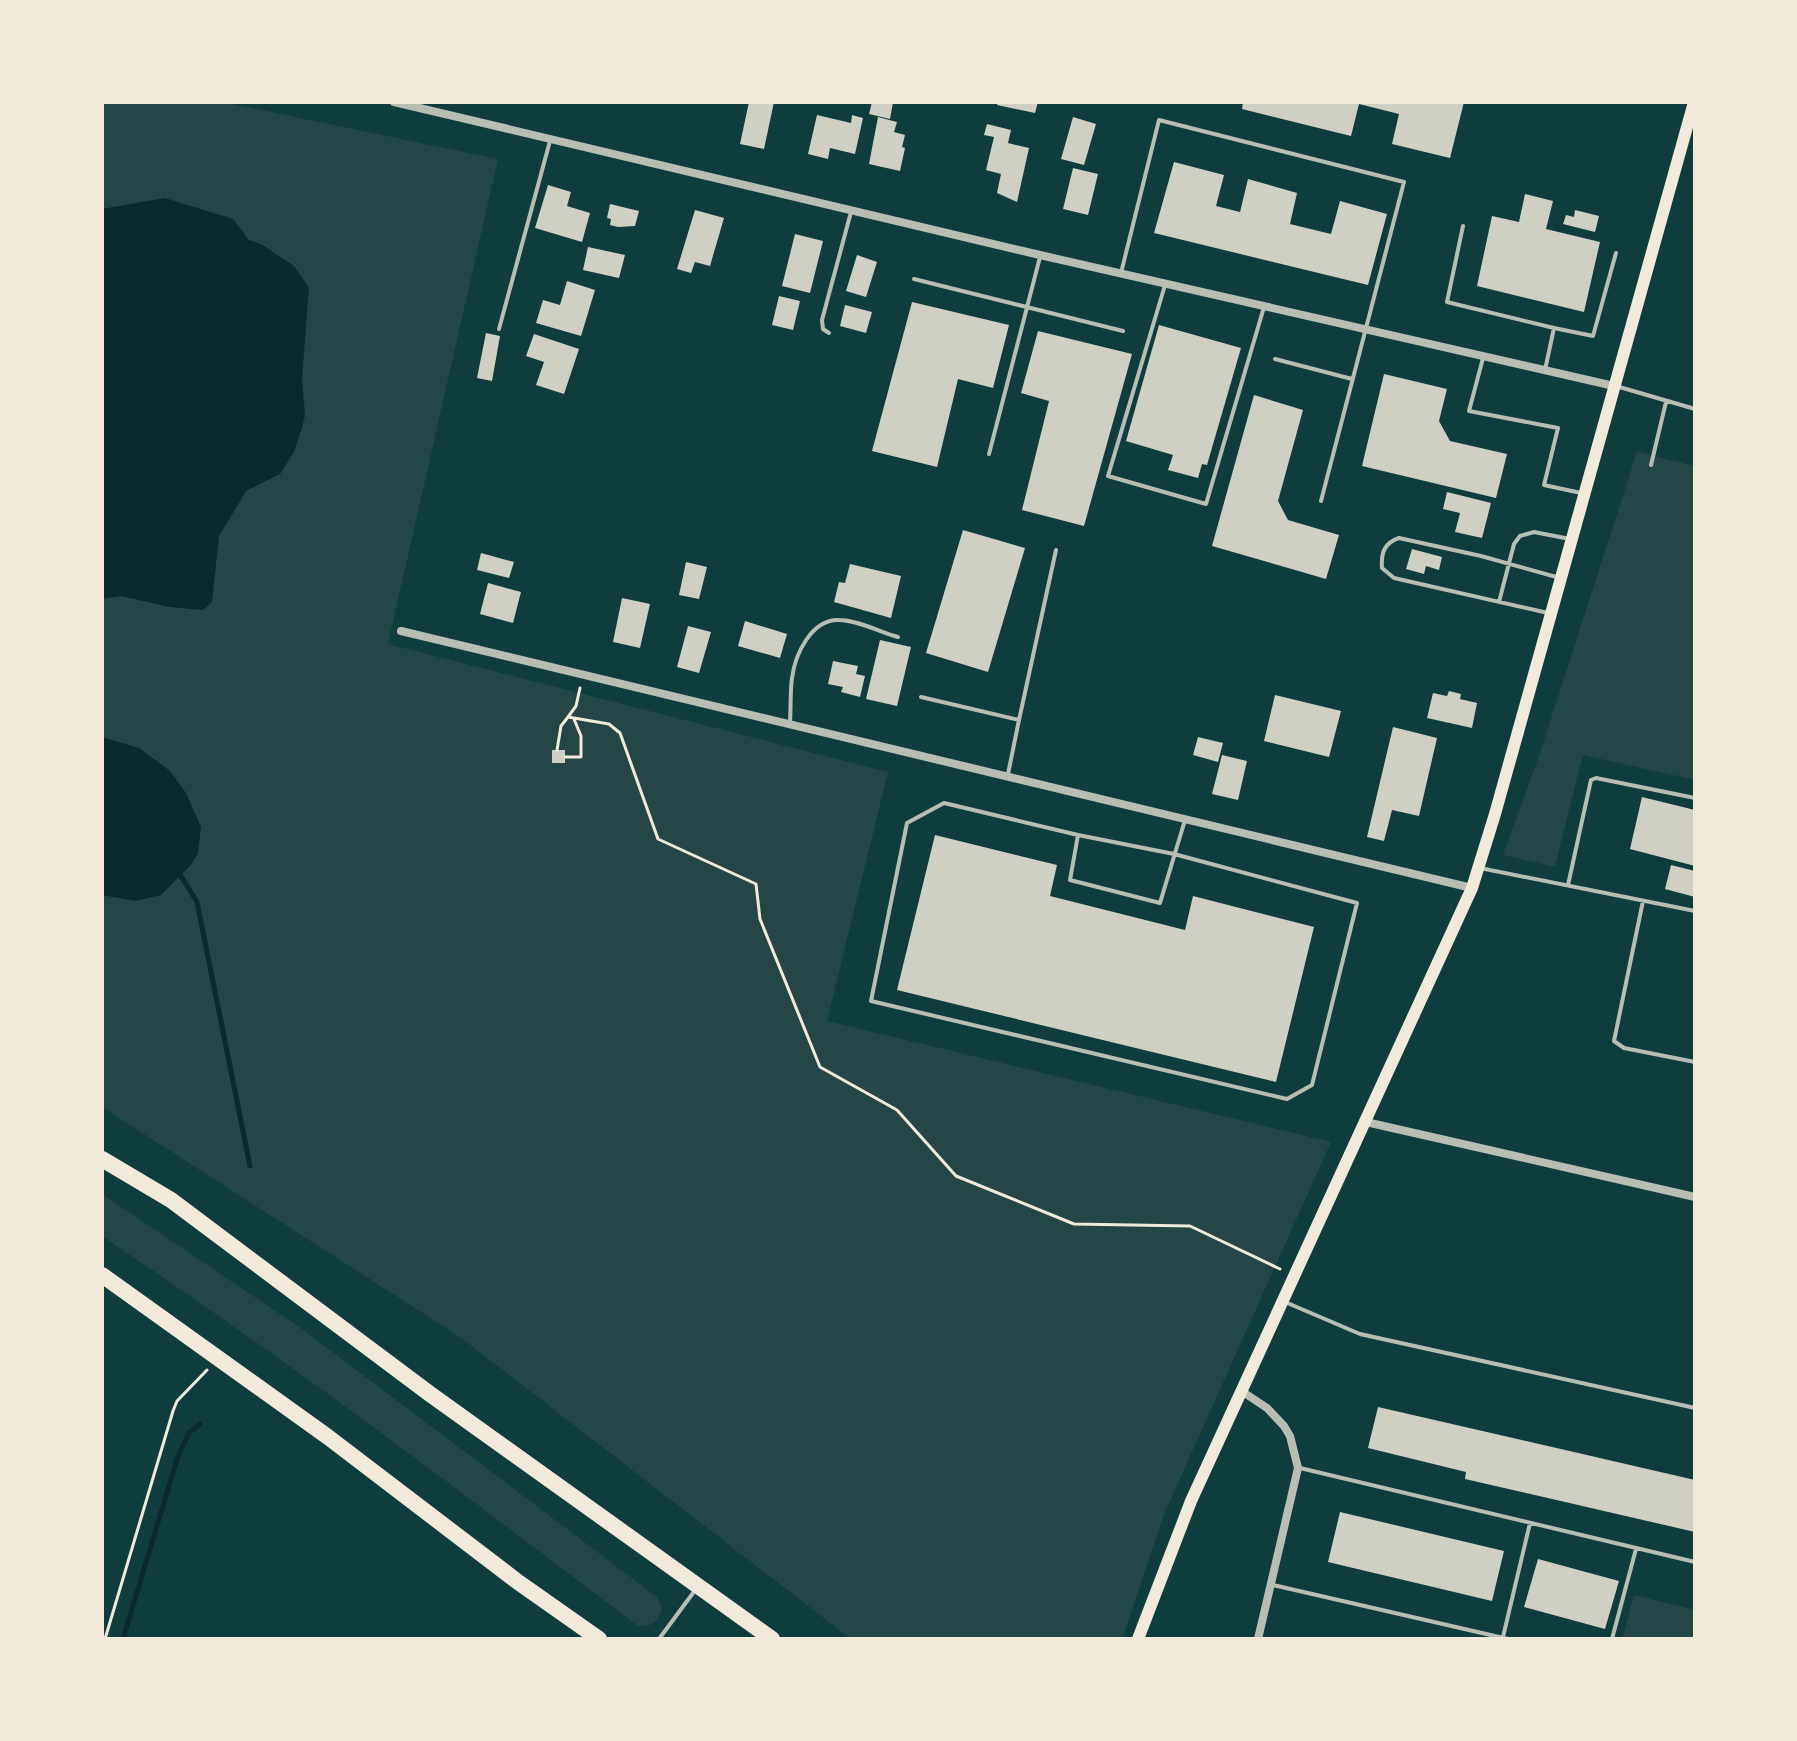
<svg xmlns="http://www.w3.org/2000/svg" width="1797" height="1741" viewBox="0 0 1797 1741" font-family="'IBM Plex Serif',serif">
<rect width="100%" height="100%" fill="#0f3d3e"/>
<!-- green -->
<path fill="#244646" d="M102 102H222L498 159 388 644 888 772 827 1021 1331 1142 1165 1512 1122 1639H851L460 1337 102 1107Z
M1637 452 1695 466V780L1583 755 1555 867 1503 855 1539 756Z
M102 1194 302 1329 657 1597 662 1608C659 1621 652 1628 638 1626 462 1492 286 1359 102 1236Z
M1634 1595 1695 1610V1639H1622Z"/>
<!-- water -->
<path fill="#0a2a2b" d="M165 198 233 219 249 240 261 244 294 266 309 288 302 378 305 415 302 428 294 452 280 474 246 491 219 536 212 602 203 610 170 607 121 596 102 599V209Z
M102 737 139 748 170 771 186 793 201 827 198 853 191 865 161 895 136 901 102 895Z"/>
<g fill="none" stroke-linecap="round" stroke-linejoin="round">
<!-- stream -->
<path stroke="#0a2a2b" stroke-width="5" d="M179 873 197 902 250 1166
M123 1639 178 1456 189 1433 200 1424"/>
</g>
<!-- building -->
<path fill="#cfcfc3" d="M749 102H774L764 149 740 144Z
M872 102H893L890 119 869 114Z
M998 102H1038L1035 113 997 105Z
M1243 102H1464L1450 158 1392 144 1399 114 1359 104 1351 136 1242 109Z
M817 115 851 123 852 115 863 118 855 154 830 148 828 159 808 154Z
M878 117 897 122 894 132 905 135 902 147 905 148 900 171 869 164Z
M1073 117 1096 124 1084 165 1061 159Z
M987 124 1011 130 1008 143 1029 148 1017 202 997 193 1001 174 986 170 994 137 984 135Z
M1174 162 1224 175 1216 206 1240 212 1248 179 1297 193 1290 224 1331 234 1340 201 1387 214 1368 285 1154 233Z
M1073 168 1098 174 1088 215 1063 209Z
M548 185 571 192 567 206 590 213 582 242 535 228Z
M1525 194 1553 201 1546 229 1600 242 1584 312 1477 286 1492 216 1519 222Z
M610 204 639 211 635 226 618 227 610 225 611 219 607 218Z
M695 210 724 218 710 266 695 262 691 273 677 269Z
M1575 210 1599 216 1595 232 1563 224 1566 215 1574 217Z
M795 234 823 241 810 293 782 286Z
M588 247 625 255 619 278 583 270Z
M857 255 877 262 866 297 846 291Z
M567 281 595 290 581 336 536 323 543 300 560 305Z
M779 296 800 301 793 330 772 325Z
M912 302 1009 325 993 388 958 379 937 467 872 451Z
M845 305 872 312 866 333 840 326Z
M1159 325 1241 348 1207 465 1202 464 1198 478 1168 470 1173 455 1126 441Z
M1038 331 1132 354 1084 526 1022 510 1049 401 1021 393Z
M486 333 500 336 492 381 477 378Z
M534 334 579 349 564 394 536 385 544 362 526 356Z
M1384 374 1447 389 1439 421 1450 441 1507 454 1496 498 1362 466Z
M1254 395 1303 410 1278 501 1288 520 1339 535 1326 579 1212 546Z
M1447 492 1491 503 1482 538 1455 532 1460 513 1443 509Z
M963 530 1025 548 988 672 926 653Z
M1412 549 1442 557 1439 570 1426 566 1424 574 1406 569Z
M481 553 514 562 509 578 477 570Z
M686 562 707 567 699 599 679 595Z
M850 564 901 576 891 618 834 602 839 582 845 583Z
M488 583 521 592 513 623 480 614Z
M622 598 650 604 640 648 613 642Z
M745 621 787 634 780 658 738 646Z
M688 626 711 632 699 673 677 667Z
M880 640 911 647 897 706 866 699Z
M833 661 858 666 856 674 865 676 860 697 841 692 843 687 828 684Z
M1449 691 1461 694 1460 699 1477 703 1472 728 1427 718 1433 693 1447 696Z
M1275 695 1341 711 1329 757 1264 741Z
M1393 727 1437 738 1419 816 1392 810 1384 841 1367 837Z
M1198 737 1223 743 1218 762 1193 755Z
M552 750H565V763H552Z
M1222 755 1247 761 1238 800 1212 794Z
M1642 797 1695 810V866L1630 849Z
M935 835 1057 865 1050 896 1185 930 1193 896 1314 927 1276 1082 897 990Z
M1671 865 1695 871V897L1665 889Z
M1378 1407 1695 1480V1532L1465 1479 1466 1472 1368 1448Z
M1340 1512 1504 1551 1492 1601 1328 1562Z
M1538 1559 1619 1581 1605 1629 1524 1607Z"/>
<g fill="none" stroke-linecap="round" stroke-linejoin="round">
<!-- path -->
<path stroke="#f1e9da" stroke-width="3" d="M580 688 576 706 568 717 609 724 620 733 658 839 756 884 760 919 820 1067 897 1110 956 1176 1074 1224 1190 1226 1280 1269
M557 750 561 726 568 717
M565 757H581V736L574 719
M105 1639 173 1411 177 1401 207 1370"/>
<!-- service -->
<path stroke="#b8beb3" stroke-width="4" d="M1463 226 1447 302 1554 328 1545 370
M1121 273 1159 120 1404 182 1321 501
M914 279 1123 331
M1165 285 1108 476 1206 504 1264 307
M1554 328 1593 336 1616 253
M499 329 550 141
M829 333 823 329 822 320 851 212
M1483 358 1469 411 1558 428 1544 485 1581 493
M1275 359 1352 379
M1616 386 1695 409
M989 454 1040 257
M1651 465 1666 402
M1499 602 1514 544 1520 536 1534 532 1570 539
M1548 613 1394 578 1382 568C1381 553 1384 543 1399 538L1481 556 1560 578
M921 697 1019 720 1008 774
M1019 720 1056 550
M790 722C791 708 790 692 792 678 795 655 811 619 839 620 857 620 880 632 898 637
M1078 835 1174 854 1357 903 1312 1085 1287 1099 871 1001 907 823 944 803 1078 835 1070 880 1160 903 1185 820
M1480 868 1695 911
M1568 885 1591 780 1596 778 1695 798
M1643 901 1614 1041 1624 1048 1695 1062
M1285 1302 1360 1334 1695 1408
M1300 1468 1695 1562
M1273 1585 1508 1639
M1503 1637 1530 1523
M659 1639 696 1589
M1612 1639 1636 1549"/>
<!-- minor -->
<path stroke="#b8beb3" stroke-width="8" d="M394 102 1040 255 1614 386
M401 631 1472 888
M1366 1122 1695 1197
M1243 1392 1267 1408 1284 1426 1290 1436 1298 1468 1258 1639"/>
<!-- secondary -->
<path stroke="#f1e9da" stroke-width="12" d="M1138 1639 1191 1501 1472 888 1495 814 1694 102"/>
<!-- motorway -->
<path stroke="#f1e9da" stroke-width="16" d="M102 1159 171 1200 430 1394 772 1639
M102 1275 328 1437 518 1582 599 1639"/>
</g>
<!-- border -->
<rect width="1797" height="1741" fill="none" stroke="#f1e9da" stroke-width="208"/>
</svg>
